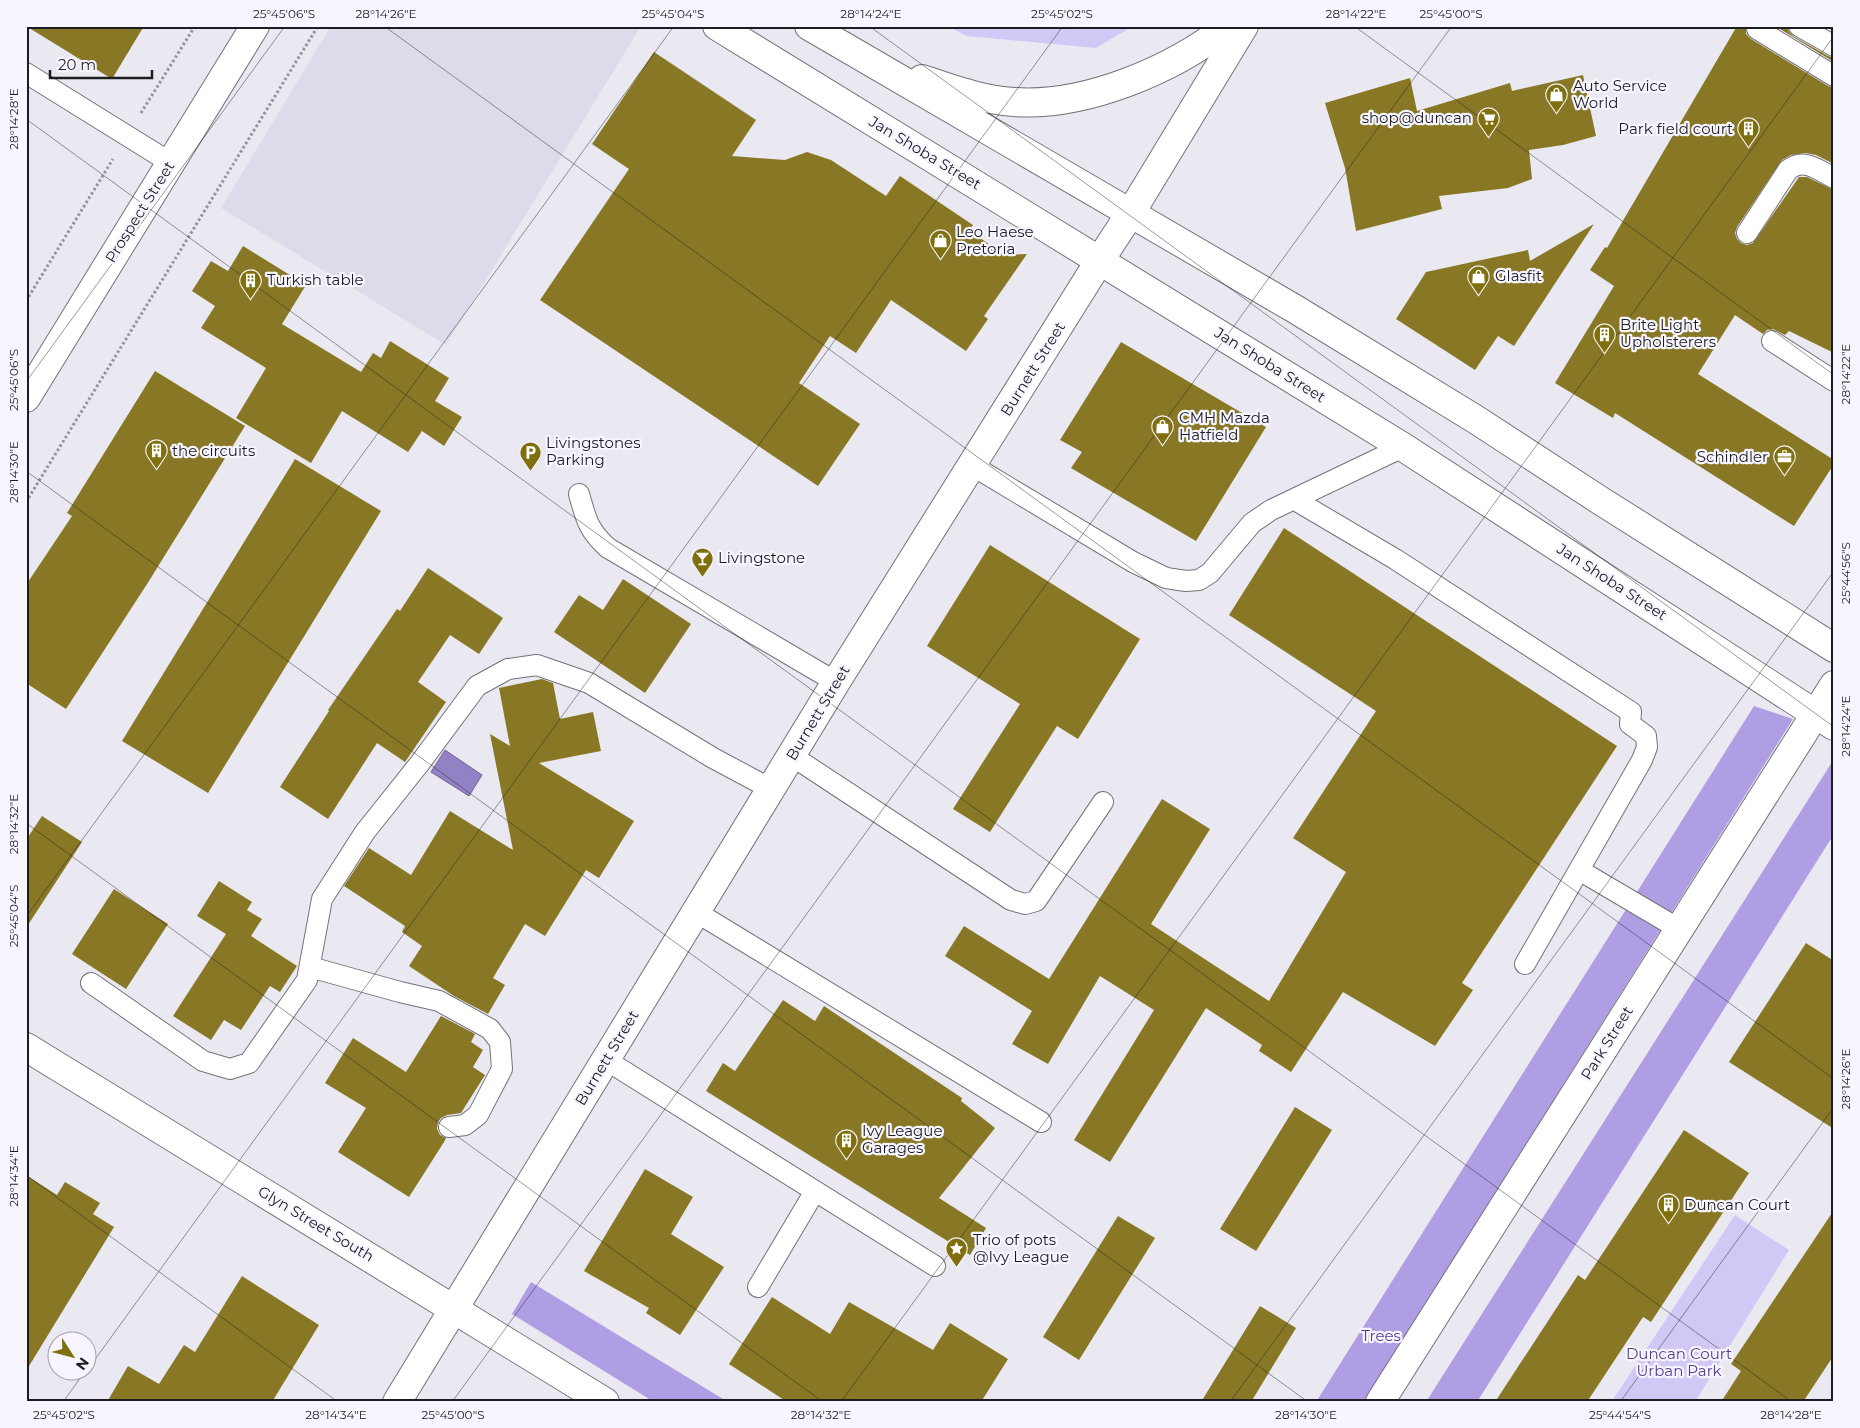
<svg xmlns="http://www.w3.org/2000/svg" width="1860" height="1428" viewBox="0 0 1860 1428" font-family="Montserrat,sans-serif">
<rect width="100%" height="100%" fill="#eae8f1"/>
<!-- built -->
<path fill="#dddaea" d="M331 26H641L446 345 221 208Z"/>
<!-- green -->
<path fill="#d2c8f6" d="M948 26H1133L1096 48 966 36Z
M1735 1215 1789 1250 1695 1402 1612 1401Z"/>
<!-- forest -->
<path fill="#b09ee5" d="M1754 706 1793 719 1364 1402H1316Z
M1834 759V834L1477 1402H1426Z
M531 1282 728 1402H654L512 1314Z"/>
<!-- water -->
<path fill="#9381c6" stroke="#706394" d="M445 750 482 775 469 796 431 772Z"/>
<!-- building -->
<path fill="#887825" d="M26 26H144L112 79Z
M1737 26H1746V34L1751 39 1828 86 1834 88V164L1816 155 1806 153 1791 155 1782 160 1737 227 1735 233 1737 239 1741 243 1747 245 1753 243 1799 177H1807L1834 190V353L1789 331 1785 335 1773 329 1767 330 1763 334 1735 315 1698 374 1834 460V464L1794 526 1615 413 1613 418 1555 383 1614 286 1590 270 1605 247 1607 248Z
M1775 26H1787L1789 32 1793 36 1828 56 1834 58V62Z
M654 52 756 120 732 156 785 160 807 152 831 160 886 196 900 176 973 225 969 230 1004 255 1027 254 984 316 988 319 966 351 891 300 856 353 830 336 799 383 860 424 818 486 540 300 629 169 592 144Z
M1583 75 1596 136 1563 145 1529 150 1532 179 1508 188 1439 196 1442 209 1356 231 1345 168 1325 103 1410 78 1417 111 1510 83 1512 91Z
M1594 224 1514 346 1498 336 1475 370 1396 319 1426 272 1528 250 1530 261Z
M243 246 306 285 282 324 361 372 373 353 381 358 390 341 449 378 435 401 462 417 444 446 422 431 408 452 342 411 311 463 236 418 266 368 201 328 215 306 192 291 211 261 228 271Z
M1121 342 1266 427 1196 541 1071 468 1082 452 1060 440Z
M155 371 245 426 149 581 66 709 26 683V585L72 516 67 513Z
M295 459 381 511 208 793 122 741Z
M1284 528 1617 746 1462 983 1473 990 1435 1046 1343 992 1291 1072 1259 1051 1262 1045 1206 1008 1110 1162 1074 1140 1154 1010 1100 976 1048 1064 1012 1044 1032 1011 945 956 964 926 1049 979 1162 799 1210 829 1151 924 1269 1001 1346 872 1293 838 1376 711 1229 615Z
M990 545 1140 639 1078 739 1057 726 990 832 953 809 1020 704 927 646Z
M428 568 503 618 479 654 450 635 418 682 446 702 405 762 377 743 328 819 280 787 329 711 328 710 397 609 400 611Z
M623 579 691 624 645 693 554 632 579 595 603 610Z
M542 679 553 683 560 719 593 712 601 751 539 763 634 821 599 878 586 870 545 936 525 924 493 978 505 985 488 1014 454 996 409 966 422 946 402 932 405 926 344 886 369 848 411 875 450 811 513 850 490 734 510 746 499 688Z
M42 816 82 842 26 928V840Z
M219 881 252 902 247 910 262 919 251 936 297 966 280 992 270 986 241 1030 224 1020 211 1040 173 1016 226 934 197 916Z
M114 889 168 924 126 989 72 954Z
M1806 943 1834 961V1129L1729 1062Z
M783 1000 815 1021 824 1006 962 1098 961 1101 995 1128 939 1198 986 1228 970 1255 706 1091 723 1063 735 1071Z
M441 1016 475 1034 471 1042 483 1050 473 1067 485 1075 461 1113 447 1115 441 1118 438 1122 437 1129 440 1135 446 1138 444 1142 409 1197 338 1152 366 1108 325 1083 353 1038 406 1072Z
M1295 1107 1332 1130 1256 1251 1220 1229Z
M1684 1130 1749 1173 1651 1322 1643 1317 1587 1402H1495L1578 1275 1585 1280Z
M645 1169 693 1197 671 1234 724 1267 680 1335 646 1313 649 1308 584 1271Z
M26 1175 57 1195 65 1182 100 1203 93 1214 114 1227 26 1371Z
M1834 1210V1355L1803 1402H1721L1741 1371 1731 1364Z
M1118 1216 1155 1238 1079 1360 1043 1337Z
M242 1276 319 1325 272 1402H107L128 1366 159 1384 184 1345 195 1352Z
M772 1297 830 1334 849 1302 933 1350 950 1323 1008 1359 981 1402H787L729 1364Z
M1260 1306 1296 1328 1251 1402H1201Z"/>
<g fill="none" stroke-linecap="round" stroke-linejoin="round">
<defs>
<path id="service" d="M1799 26 1834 46
M1757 29 1834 76
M26 73 171 163
M1747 233 1788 170C1804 157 1818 170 1834 178
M1772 341 1834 381
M973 466 1133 562 1166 578 1186 581 1199 580 1210 573 1252 523 1271 510 1403 447
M579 494C586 519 588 530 608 548L836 682
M1295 500 1395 559 1631 712 1630 724 1646 736 1647 747 1642 760 1525 964
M792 756 1011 900 1025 904 1036 901 1103 802
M1579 870 1679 929
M696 912 1041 1122
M310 967 400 992 439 1001 490 1029 500 1042 502 1069 478 1115 465 1125 449 1127
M91 983 203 1061 230 1069 249 1063 307 980 322 899 365 832 420 763 477 686 508 669 537 665 589 683 713 758 771 789
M606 1060 935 1266
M758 1287 815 1191"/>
<path id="minor" d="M26 398 255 26
M26 1047 605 1402
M397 1402 836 682 1100 260
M1380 1402 1816 713"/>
<path id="tertiary" d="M1100 260 1130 214 1244 26
M1816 713 1834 685"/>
<path id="primary" d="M717 26 1403 447 1834 726
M809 26 1295 309 1475 419 1601 501 1834 648
M922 79C952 89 982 100 1014 102 1085 107 1173 70 1228 26"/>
</defs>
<!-- service casing -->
<use href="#service" stroke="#74727a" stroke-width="22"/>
<!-- minor casing -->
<use href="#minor" stroke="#74727a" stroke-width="30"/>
<!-- tertiary casing -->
<use href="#tertiary" stroke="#74727a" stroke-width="30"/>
<!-- primary casing -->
<use href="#primary" stroke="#74727a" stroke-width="30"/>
<!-- path -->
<path stroke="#95939a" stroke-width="3" stroke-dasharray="2.5 2.5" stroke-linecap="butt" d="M141 113 195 26
M26 301 113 159
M26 502 318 26"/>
<!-- service -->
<use href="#service" stroke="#fff" stroke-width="20"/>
<!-- minor -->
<use href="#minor" stroke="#fff" stroke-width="28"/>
<!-- tertiary -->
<use href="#tertiary" stroke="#fff" stroke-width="28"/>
<!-- primary -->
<use href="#primary" stroke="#fff" stroke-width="28"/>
</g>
<!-- ticks -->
<path fill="none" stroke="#1d1c20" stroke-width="1" stroke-opacity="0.45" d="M384 26 1834 1079M869 26 1834 727M1354 26 1834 375M26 119 1792 1402M26 382 285 26M26 471 1308 1402M26 823 823 1402M26 917 674 26M26 1175 338 1402M88 1369 1063 26M63 1402 86 1370M452 1402 1452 26M841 1402 1834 36M1230 1402 1834 571M1620 1402 1834 1107"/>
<!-- icons -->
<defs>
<symbol id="shop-pin" viewBox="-11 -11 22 30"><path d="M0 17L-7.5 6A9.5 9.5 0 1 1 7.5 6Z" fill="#806f0d" stroke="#f7f5ff"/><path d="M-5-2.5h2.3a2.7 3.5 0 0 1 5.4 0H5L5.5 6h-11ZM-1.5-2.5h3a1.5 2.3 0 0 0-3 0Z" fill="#fff"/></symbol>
<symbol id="supermarket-pin" viewBox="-11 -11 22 30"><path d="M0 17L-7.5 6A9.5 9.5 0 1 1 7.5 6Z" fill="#806f0d" stroke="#f7f5ff"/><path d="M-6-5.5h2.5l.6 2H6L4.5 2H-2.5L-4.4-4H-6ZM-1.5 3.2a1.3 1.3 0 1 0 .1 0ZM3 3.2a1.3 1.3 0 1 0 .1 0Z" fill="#fff"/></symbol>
<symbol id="building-pin" viewBox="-11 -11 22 30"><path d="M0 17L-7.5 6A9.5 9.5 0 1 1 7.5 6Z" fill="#806f0d" stroke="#f7f5ff"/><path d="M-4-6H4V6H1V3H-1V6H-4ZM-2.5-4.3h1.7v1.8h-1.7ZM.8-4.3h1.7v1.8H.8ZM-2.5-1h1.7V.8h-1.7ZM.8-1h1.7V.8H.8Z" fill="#fff"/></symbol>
<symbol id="parking-pin" viewBox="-11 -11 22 30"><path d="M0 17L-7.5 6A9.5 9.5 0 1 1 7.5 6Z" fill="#806f0d" stroke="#f7f5ff"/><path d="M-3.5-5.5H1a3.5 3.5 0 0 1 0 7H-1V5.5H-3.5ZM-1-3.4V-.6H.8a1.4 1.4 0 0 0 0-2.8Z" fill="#fff"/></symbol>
<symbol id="office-pin" viewBox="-11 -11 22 30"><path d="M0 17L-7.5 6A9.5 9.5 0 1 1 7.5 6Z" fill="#806f0d" stroke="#f7f5ff"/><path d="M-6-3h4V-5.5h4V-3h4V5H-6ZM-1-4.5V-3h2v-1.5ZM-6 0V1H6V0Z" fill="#fff"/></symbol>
<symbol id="bar-pin" viewBox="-11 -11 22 30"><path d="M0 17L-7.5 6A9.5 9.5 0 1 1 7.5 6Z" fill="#806f0d" stroke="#f7f5ff"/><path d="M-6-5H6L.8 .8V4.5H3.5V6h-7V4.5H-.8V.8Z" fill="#fff"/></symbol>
<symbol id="sight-pin" viewBox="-11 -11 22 30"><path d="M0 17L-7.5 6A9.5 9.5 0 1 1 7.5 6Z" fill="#806f0d" stroke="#f7f5ff"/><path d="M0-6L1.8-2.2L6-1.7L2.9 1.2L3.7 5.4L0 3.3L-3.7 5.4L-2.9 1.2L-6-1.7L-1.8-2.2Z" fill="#fff"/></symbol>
</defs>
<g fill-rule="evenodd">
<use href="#shop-pin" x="1544" y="82" width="25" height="34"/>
<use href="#supermarket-pin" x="1476" y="106" width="25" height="34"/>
<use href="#building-pin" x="1736" y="116" width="25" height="34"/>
<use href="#shop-pin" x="928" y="228" width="25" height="34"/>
<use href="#shop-pin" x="1466" y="264" width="25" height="34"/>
<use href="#building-pin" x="238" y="268" width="25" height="34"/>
<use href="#building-pin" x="1592" y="322" width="25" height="34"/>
<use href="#shop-pin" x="1150" y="414" width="25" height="34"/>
<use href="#building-pin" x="144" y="438" width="25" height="34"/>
<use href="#parking-pin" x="518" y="440" width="25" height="34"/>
<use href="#office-pin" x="1772" y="444" width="25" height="34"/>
<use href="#bar-pin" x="690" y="546" width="25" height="34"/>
<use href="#building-pin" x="834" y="1128" width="25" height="34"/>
<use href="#building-pin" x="1656" y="1192" width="25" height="34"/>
<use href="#sight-pin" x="944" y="1236" width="25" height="34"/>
</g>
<g text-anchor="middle" stroke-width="4.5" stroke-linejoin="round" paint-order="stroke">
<!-- poi labels -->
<g font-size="15" fill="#1d1c20" stroke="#f7f5ff" text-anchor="start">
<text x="1573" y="91">Auto Service<tspan x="1573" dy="17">World</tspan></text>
<text x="1472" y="123" text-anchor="end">shop@duncan</text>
<text x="1733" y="134" text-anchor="end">Park field court</text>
<text x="956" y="237">Leo Haese<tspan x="956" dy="17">Pretoria</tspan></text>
<text x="1495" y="281">Glasfit</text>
<text x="267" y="285">Turkish table</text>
<text x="1620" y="330">Brite Light<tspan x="1620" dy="17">Upholsterers</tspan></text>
<text x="1179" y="423">CMH Mazda<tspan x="1179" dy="17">Hatfield</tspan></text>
<text x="546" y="448">Livingstones<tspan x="546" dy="17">Parking</tspan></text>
<text x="172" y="456">the circuits</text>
<text x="1768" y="462" text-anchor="end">Schindler</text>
<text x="718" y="563">Livingstone</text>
<text x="862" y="1136">Ivy League<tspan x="862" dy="17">Garages</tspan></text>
<text x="1684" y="1210">Duncan Court</text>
<text x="973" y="1245">Trio of pots<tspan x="973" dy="17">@Ivy League</tspan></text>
</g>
<!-- street labels -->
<g font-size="15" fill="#1d1c20" stroke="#f7f5ff">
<text transform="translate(925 153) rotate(31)" y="5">Jan Shoba Street</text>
<text transform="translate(140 212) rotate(-58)" y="5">Prospect Street</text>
<text transform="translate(1270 365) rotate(32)" y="5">Jan Shoba Street</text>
<text transform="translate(1033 369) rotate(-58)" y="5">Burnett Street</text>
<text transform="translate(1612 582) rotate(33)" y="5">Jan Shoba Street</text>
<text transform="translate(818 713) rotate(-59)" y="5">Burnett Street</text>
<text transform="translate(1607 1043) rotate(-58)" y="5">Park Street</text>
<text transform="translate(607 1058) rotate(-59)" y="5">Burnett Street</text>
<text transform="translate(316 1224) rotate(31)" y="5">Glyn Street South</text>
</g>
<!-- park labels -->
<g font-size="15" fill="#583d91" stroke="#f7f5ff">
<text x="1381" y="1341">Trees</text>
<text x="1679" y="1359">Duncan Court<tspan x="1679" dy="17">Urban Park</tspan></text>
</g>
</g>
<!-- border -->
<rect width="1860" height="1428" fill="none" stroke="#f7f5ff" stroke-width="55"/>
<!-- north arrow -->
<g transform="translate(72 1356) rotate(126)"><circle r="24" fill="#f7f5ff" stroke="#a09ea6"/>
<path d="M0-4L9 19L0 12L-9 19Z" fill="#806f0d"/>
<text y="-8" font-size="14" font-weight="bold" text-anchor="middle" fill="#1d1c20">N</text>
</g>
<!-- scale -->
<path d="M50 70v8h102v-8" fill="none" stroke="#1d1c20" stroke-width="2.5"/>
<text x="58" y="70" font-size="15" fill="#1d1c20" stroke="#f7f5ff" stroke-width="4" paint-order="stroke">20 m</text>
<rect x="28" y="28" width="1804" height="1372" fill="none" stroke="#1d1c20" stroke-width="2"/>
<g font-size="12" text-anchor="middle" fill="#1d1c20">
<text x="284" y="18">25°45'06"S</text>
<text x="386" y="18">28°14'26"E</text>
<text x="673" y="18">25°45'04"S</text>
<text x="871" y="18">28°14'24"E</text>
<text x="1062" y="18">25°45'02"S</text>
<text x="1356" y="18">28°14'22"E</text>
<text x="1451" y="18">25°45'00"S</text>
<text transform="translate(14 119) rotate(-90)" y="4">28°14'28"E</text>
<text transform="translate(1846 374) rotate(-90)" y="4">28°14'22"E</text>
<text transform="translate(14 380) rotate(-90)" y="4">25°45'06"S</text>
<text transform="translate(14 472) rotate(-90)" y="4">28°14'30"E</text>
<text transform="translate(1846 573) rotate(-90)" y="4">25°44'56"S</text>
<text transform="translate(1846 726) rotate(-90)" y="4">28°14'24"E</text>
<text transform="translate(14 824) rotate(-90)" y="4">28°14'32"E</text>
<text transform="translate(14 916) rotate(-90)" y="4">25°45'04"S</text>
<text transform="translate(1846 1079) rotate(-90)" y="4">28°14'26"E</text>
<text transform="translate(14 1176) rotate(-90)" y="4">28°14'34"E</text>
<text x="64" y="1419">25°45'02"S</text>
<text x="336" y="1419">28°14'34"E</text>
<text x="453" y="1419">25°45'00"S</text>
<text x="821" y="1419">28°14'32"E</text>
<text x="1306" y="1419">28°14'30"E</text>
<text x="1620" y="1419">25°44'54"S</text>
<text x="1791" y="1419">28°14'28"E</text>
</g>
</svg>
